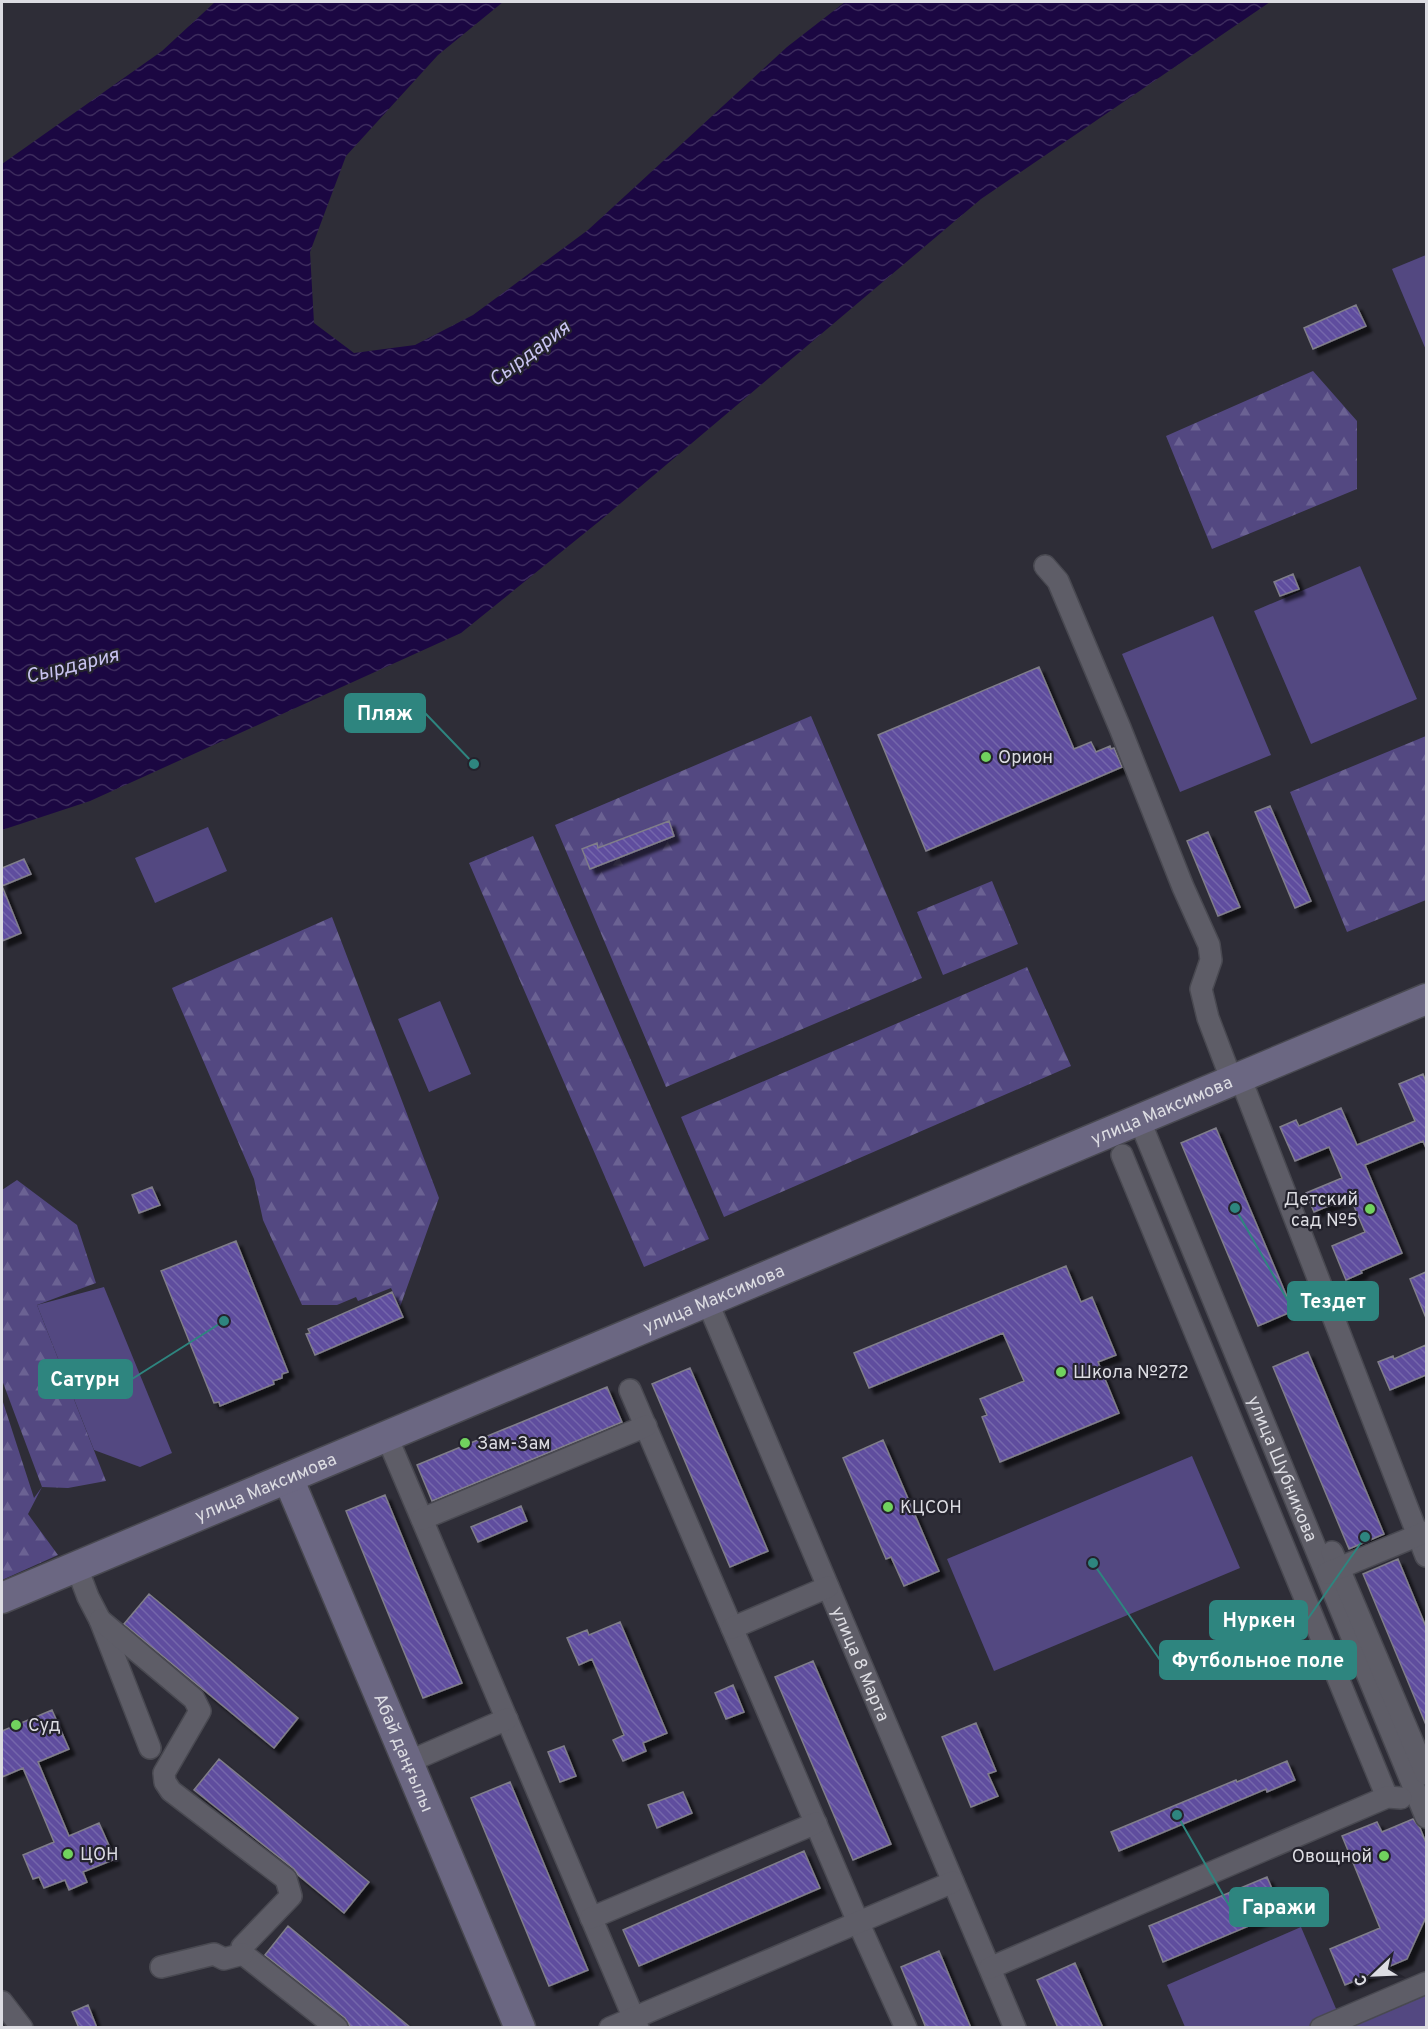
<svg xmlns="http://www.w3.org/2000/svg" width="1428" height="2029" viewBox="0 0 1428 2029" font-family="Overpass,sans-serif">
<defs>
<pattern id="forest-firs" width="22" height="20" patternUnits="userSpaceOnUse" patternTransform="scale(1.5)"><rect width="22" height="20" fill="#534881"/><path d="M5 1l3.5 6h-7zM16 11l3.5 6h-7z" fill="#6b6293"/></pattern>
<pattern id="water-waves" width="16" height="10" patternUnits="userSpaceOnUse" patternTransform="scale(1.5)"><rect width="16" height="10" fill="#1b0742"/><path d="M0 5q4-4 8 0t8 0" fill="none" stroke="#3c2b5d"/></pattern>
<pattern id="building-back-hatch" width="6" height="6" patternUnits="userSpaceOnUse" patternTransform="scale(1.5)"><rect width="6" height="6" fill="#5e4d9e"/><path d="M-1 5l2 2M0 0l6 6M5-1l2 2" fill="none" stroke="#7466ab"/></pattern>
<filter id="shadow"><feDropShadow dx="5.5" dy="5.5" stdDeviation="1.5" flood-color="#0009"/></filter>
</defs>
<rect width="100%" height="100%" fill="#2e2d37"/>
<!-- forest -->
<path fill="url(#forest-firs)" d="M1313 371 1357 421V489L1212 549 1166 436Z
M811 716 922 978 666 1087 555 825Z
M1426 736V900L1347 932 1290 792Z
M533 836 709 1239 644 1267 469 863Z
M992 881 1018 944 943 975 917 912Z
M332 917 439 1198 400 1307 391 1288 358 1301 356 1297 337 1305H302L263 1220 254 1179 172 988Z
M1027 967 1071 1066 724 1217 681 1117Z
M17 1180 77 1225 96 1283 37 1305 106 1481 68 1488 42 1487 28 1514 58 1555 2 1580V1399L34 1498 42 1487 2 1380V1190Z"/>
<!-- park -->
<path fill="#534881" d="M1426 255V350L1392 269Z
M1360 566 1417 699 1311 744 1254 611Z
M1213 616 1271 755 1180 792 1122 654Z
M208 827 227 871 155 903 135 858Z
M440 1001 471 1074 429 1092 398 1019Z
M104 1287 172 1453 140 1467 94 1450 37 1305Z
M1192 1456 1240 1568 994 1671 947 1559Z
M1301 1927 1337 2011 1426 1974V2027H1185L1167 1985Z"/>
<!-- water -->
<path fill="url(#water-waves)" d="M215 2H503L438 55 346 156 310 252 314 323 354 353 415 345 473 315 588 230 787 47 845 2H1270L981 199 602 519 461 633 90 801 2 830V164L162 51Z"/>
<!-- building -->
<path fill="url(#building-back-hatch)" stroke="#807e8a" stroke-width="1.5" filter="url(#shadow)" d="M1356 305 1366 326 1313 349 1304 328Z
M1293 574 1299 589 1280 596 1274 582Z
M1039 667 1074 749 1091 742 1096 752 1110 746 1111 749 1114 748 1122 767 926 851 878 735Z
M1270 806 1311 901 1295 908 1255 812Z
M669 821 674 836 590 869 582 849 597 843 598 848Z
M1208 832 1240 907 1218 916 1187 841Z
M24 859 31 874 2 886 21 933 2 941V868Z
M1423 1074 1426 1082V1148L1423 1141 1365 1165 1402 1253 1361 1271 1362 1273 1346 1280 1332 1246 1365 1232 1350 1197 1314 1212 1306 1193 1342 1178 1329 1147 1295 1161 1280 1127 1296 1120 1299 1126 1341 1108 1357 1145 1415 1121 1399 1084Z
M1216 1128 1293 1311 1258 1326 1181 1143Z
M152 1187 160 1205 139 1213 132 1195Z
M236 1241 288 1372 282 1374V1378L273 1381 274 1384 220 1406 219 1402 214 1403 161 1271Z
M1066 1266 1081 1302 1092 1297 1116 1355 1098 1362 1119 1413 1000 1462 982 1417 987 1415 980 1399 1024 1381 1003 1333 869 1388 854 1353Z
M1426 1272V1318L1410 1279Z
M392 1292 403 1317 315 1355 306 1334 310 1333 308 1329Z
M1426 1345V1375L1390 1390 1378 1362 1393 1356 1394 1359Z
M1308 1352 1384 1534 1349 1549 1273 1367Z
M690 1368 768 1551 730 1567 652 1384Z
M607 1387 622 1422 432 1501 417 1465Z
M883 1440 939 1571 904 1586 891 1557 886 1559 843 1458Z
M385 1495 462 1683 423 1698 346 1511Z
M521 1506 527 1521 478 1542 471 1527Z
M1398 1559 1426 1627V1725L1363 1574Z
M149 1594 298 1718 274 1748 124 1624Z
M620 1622 667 1733 643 1743 646 1751 623 1761 613 1740 624 1735 592 1659 579 1665 567 1638 587 1630 589 1635Z
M813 1661 891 1844 853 1860 775 1677Z
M733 1685 744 1712 726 1719 715 1693Z
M52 1710 69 1749 38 1762 69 1836 99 1823 115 1859 83 1872 87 1882 69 1890 65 1880 44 1888 39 1877 33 1879 23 1855 54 1842 23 1768 2 1777V1731Z
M976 1723 996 1771 988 1774 998 1796 971 1807 942 1737Z
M564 1746 576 1776 560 1782 548 1752Z
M219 1759 369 1882 344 1913 298 1875 294 1869 194 1790Z
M1287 1761 1295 1780 1267 1792 1266 1789 1119 1851 1111 1832 1236 1780 1237 1782Z
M510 1782 588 1970 549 1986 471 1798Z
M683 1792 692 1813 657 1828 648 1805Z
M1413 1819 1420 1828 1426 1843V1917L1407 1959 1345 1985 1330 1949 1380 1928 1342 1836 1377 1822 1382 1832Z
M804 1851 820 1888 639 1966 623 1930Z
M1267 1877 1282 1912 1163 1962 1149 1926Z
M288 1926 411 2028H351L345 2018 265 1955Z
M939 1951 971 2028H926L901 1967Z
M1075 1963 1103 2028H1058L1037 1980Z
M88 2005 97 2028H79L72 2012Z"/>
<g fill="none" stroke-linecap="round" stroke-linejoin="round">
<defs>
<g id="street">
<path d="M1045 566 1058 581 1120 728 1183 887 1209 945 1211 960 1201 989 1208 1018 1232 1081"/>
<path d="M1240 1077 1426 1556"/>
<path id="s1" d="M1139 1119 1426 1817"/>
<path d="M1122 1155 1387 1797"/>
<path id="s2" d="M707 1301 1015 2028"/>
<path d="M630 1390 858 1922 906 2028"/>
<path d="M387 1437 638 2028"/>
<path d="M422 1519 646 1426"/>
<path d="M1332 1552 1426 1774"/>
<path d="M77 1568 88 1597 100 1620 150 1748"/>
<path d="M1327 1573 1426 1532"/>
<path d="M100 1620 194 1699 200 1711 164 1773 165 1782 171 1791 286 1879 291 1896 242 1947 243 1954 337 2028"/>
<path d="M732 1628 828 1587"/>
<path d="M408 1762 507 1719"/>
<path d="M591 1918 816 1823"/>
<path d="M161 1967 214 1954 224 1959 243 1954"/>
<path d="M990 1968 1387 1797 1401 1798"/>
<path d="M2 2002 22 2028"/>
<path d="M610 2028 953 1882"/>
<path d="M1321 2028 1426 1983"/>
</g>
<g id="secondary">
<path id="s3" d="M288 1478 520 2028"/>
<path id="s4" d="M2 1598 1426 999"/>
</g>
</defs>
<!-- street casing -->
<use href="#street" stroke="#494951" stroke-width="24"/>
<!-- secondary casing -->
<use href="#secondary" stroke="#494951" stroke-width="33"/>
<!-- street -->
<use href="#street" stroke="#5e5d67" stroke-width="21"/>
<!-- secondary -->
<use href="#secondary" stroke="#6b6782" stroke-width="30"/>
</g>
<!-- markers -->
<g fill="#71d25e" stroke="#24232d" stroke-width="2">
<circle cx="986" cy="757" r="6"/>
<circle cx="1370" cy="1209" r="6"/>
<circle cx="1061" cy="1372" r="6"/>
<circle cx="465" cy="1443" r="6"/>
<circle cx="888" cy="1507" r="6"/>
<circle cx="16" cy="1725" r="6"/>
<circle cx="68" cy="1854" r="6"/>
<circle cx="1384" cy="1856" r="6"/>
</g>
<g text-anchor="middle" stroke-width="4.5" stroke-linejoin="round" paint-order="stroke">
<!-- poi labels -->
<g font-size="18" fill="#dcdce2" stroke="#24232d" text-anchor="start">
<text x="998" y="763">Орион</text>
<text x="1358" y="1205" text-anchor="end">Детский<tspan x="1358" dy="21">сад №5</tspan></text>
<text x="1073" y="1378">Школа №272</text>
<text x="477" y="1449">Зам-Зам</text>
<text x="900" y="1513">КЦСОН</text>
<text x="28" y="1731">Суд</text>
<text x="80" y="1860">ЦОН</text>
<text x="1372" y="1862" text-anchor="end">Овощной</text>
</g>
<!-- street labels -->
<g font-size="18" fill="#dcdce2" stroke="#24232d">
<text dy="6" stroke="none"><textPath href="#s4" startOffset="1258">улица Максимова</textPath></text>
<text dy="6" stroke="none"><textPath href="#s4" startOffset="772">улица Максимова</textPath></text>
<text dy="6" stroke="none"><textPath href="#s1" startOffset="378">улица Шубникова</textPath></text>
<text dy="6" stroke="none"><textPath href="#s4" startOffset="286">улица Максимова</textPath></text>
<text dy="6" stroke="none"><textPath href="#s2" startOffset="394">улица 8 Марта</textPath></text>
<text dy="6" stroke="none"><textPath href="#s3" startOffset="298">Абай даңғылы</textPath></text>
</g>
<!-- water labels -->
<g font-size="20" font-style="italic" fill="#c8c3f0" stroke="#24232d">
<text transform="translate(529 353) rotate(-37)" y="7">Сырдария</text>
<text transform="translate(72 665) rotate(-14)" y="7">Сырдария</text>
</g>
</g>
<!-- callouts -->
<path fill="none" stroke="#2e857f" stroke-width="2" d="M474 764L425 713M1235 1208L1288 1301M224 1321L132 1379M1365 1537L1307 1620M1093 1563L1160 1660M1177 1815L1230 1907"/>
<g fill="#2e857f" stroke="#24232d" stroke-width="2">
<circle cx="474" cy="764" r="6"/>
<circle cx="1235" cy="1208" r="6"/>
<circle cx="224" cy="1321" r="6"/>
<circle cx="1365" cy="1537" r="6"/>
<circle cx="1093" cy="1563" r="6"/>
<circle cx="1177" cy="1815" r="6"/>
</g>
<g fill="#2e857f" stroke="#2e857f" stroke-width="2">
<rect x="345" y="694" width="80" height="38" rx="6"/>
<rect x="1288" y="1282" width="90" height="38" rx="6"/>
<rect x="39" y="1360" width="93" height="38" rx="6"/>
<rect x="1210" y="1601" width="97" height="38" rx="6"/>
<rect x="1160" y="1641" width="196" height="38" rx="6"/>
<rect x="1230" y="1888" width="98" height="38" rx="6"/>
</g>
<g font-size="20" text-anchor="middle" font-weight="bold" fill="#fff">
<text x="385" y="720">Пляж</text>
<text x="1333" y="1308">Тездет</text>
<text x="85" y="1386">Сатурн</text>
<text x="1259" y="1627">Нуркен</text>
<text x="1258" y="1667">Футбольное поле</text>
<text x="1279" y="1914">Гаражи</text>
</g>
<!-- border -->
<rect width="1428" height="2029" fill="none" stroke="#dcdce2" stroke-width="6"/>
<!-- north arrow -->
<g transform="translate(1374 1975) rotate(247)" stroke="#24232d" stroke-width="4.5" paint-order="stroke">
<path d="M0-4.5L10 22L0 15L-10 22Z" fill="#dcdce2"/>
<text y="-9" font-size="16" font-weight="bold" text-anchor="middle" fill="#dcdce2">С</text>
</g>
</svg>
